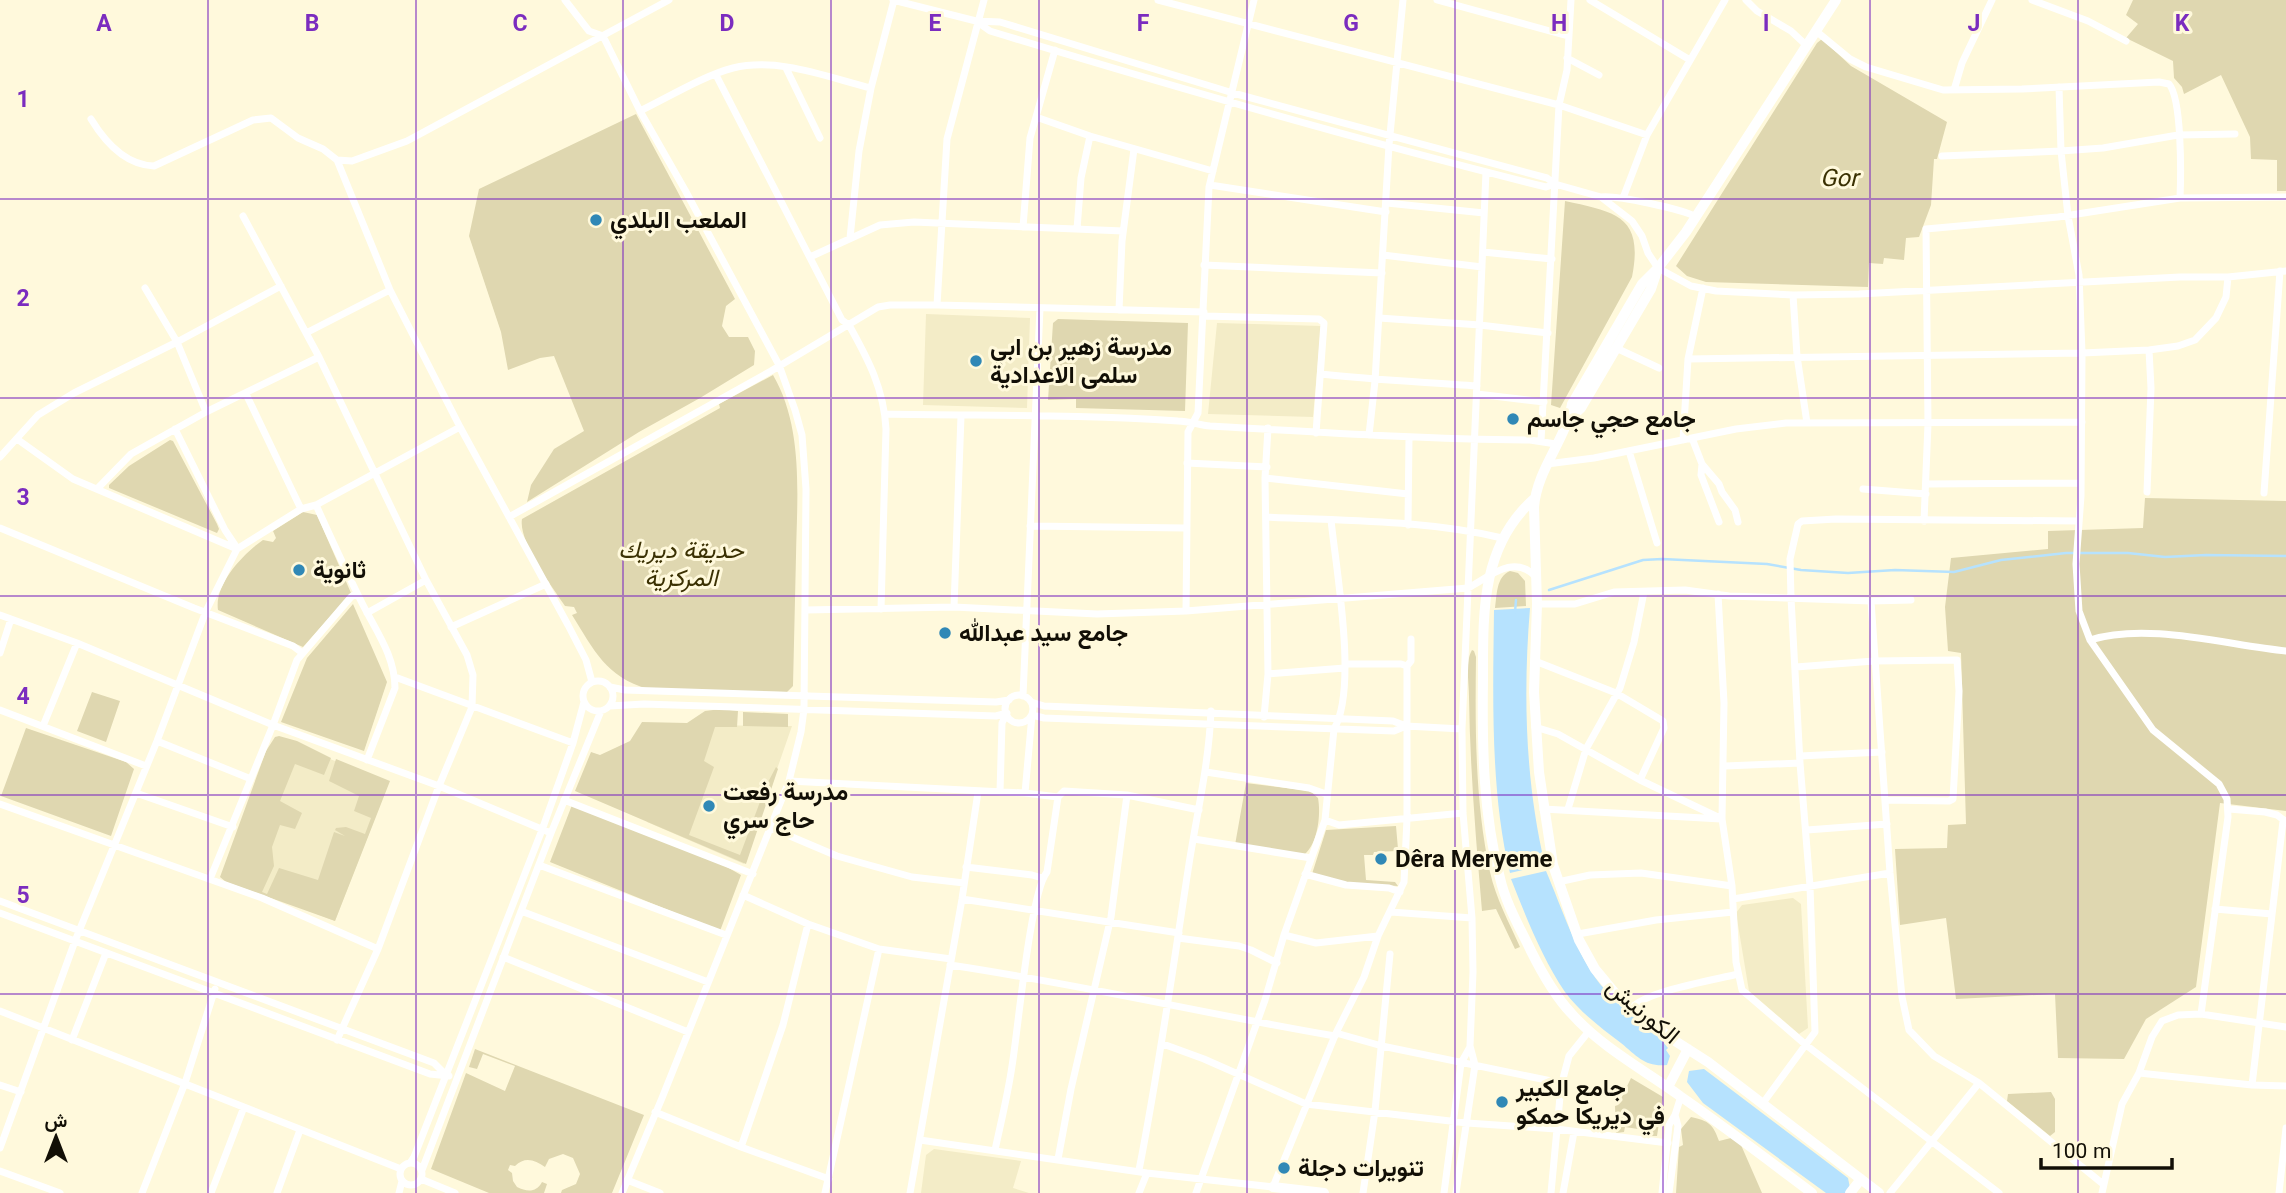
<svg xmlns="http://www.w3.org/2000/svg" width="2286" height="1193" viewBox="0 0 2286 1193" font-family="Georgia,Vazirmatn,serif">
<rect width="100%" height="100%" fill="#fff9dc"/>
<!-- built -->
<path fill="#f3ecc7" d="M926 314 1030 318 1027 408 923 405Z
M1217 323 1321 326 1313 417 1208 414Z
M687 725 792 726 744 864 647 822Z
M276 738 389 782 335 921 221 877Z
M1793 898 1801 904 1808 1028 1799 1034 1749 991 1736 913 1742 905Z
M934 1149 1021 1161 1013 1188 1029 1193H921L926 1155Z"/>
<!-- green -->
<path fill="#dfd7b0" d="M2133 0H2286V191H2277V160L2251 159 2250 137 2221 75 2184 94 2182 87 2174 78 2173 61 2126 38 2138 24 2126 15Z
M1822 39 1851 66 1947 122 1937 159H1934L1931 205 1919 237 1906 238 1904 260 1884 258 1883 264 1869 263 1868 287 1706 282 1687 276 1676 266 1817 43Z
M636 114 735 299 726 306 722 326 729 337H748L755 351 754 365 700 398 639 432 527 502 531 485 554 449 584 431 554 356 540 358 508 370 501 332 469 236 479 189Z
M1565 201C1616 212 1644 216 1632 277L1560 408 1551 405Z
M1058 319 1188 323 1185 411 1076 408V399L1048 400 1053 323Z
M773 375C804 428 797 497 796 556 795 599 794 643 793 686L787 692 648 689C606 677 594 650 572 615L577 613 574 607 565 606C552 587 518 541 522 519L720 408 719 404Z
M170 440 173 441 217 524 219 529 217 533 109 488V485L129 466Z
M2145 498 2286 501V811L2220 803 2196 987 2146 1019 2124 1059 2058 1058 2055 994 1956 999 1946 918 1900 925 1895 849 1947 848 1948 825 1966 824 1961 653 1948 651 1945 607 1951 558 2048 549V531L2143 528Z
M303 512 317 515 351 593 303 647 218 610C214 584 244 553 263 540L273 542 276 538 273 531Z
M1510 571 1518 573 1525 581 1526 606 1495 608C1497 595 1496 577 1510 571Z
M353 604 387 682 364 751 281 722 307 658Z
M1472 650 1474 651 1476 657C1475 728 1475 802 1490 872 1496 899 1509 922 1520 947L1515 949 1496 909 1482 911C1476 840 1470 769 1469 697 1469 683 1465 662 1472 650Z
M92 692 120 701 106 742 77 731Z
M721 709 738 711 737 727H715L704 761 714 767 689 835 740 855 766 786 776 767 778 769 746 864 575 791 591 752 600 755 630 741 642 722 687 723 705 711Z
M743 712 788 714V727L743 726Z
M26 728 126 762 134 769 111 836 1 796Z
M279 736 297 741 331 758 324 775 295 764 280 801 302 813 295 829 280 825 272 847 274 866 262 892 267 894 279 868 318 880 334 832 345 836 335 830 336 828 346 827 365 834 371 818 354 811 359 796 329 781 336 759 390 781 335 921 226 882 220 877 266 751 275 737Z
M1246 783 1310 791 1318 798C1321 814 1318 843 1305 854L1235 845Z
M572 805 720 863 741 875 720 931 550 862Z
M1396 826 1400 872 1397 851 1374 852 1373 855H1364L1366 880 1395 882 1398 886 1349 883 1312 874 1326 830Z
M475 1049 644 1115 612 1193H561L562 1190 576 1184 580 1174 573 1158 563 1154 549 1159 545 1167C535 1160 525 1156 515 1166L510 1165 508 1170 512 1173 513 1181 517 1187C527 1192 536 1193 542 1182L547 1184 544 1193H489L431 1169 466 1073 505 1091 515 1066 483 1054 477 1069 469 1067Z
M1631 1078 1663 1097 1657 1136H1652L1651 1131 1625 1127 1624 1132 1616 1133 1615 1106 1618 1105Z
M2051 1092 2055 1099V1132L2050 1136 2007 1101 2008 1094Z
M1691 1117C1709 1121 1713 1124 1719 1141L1731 1138 1741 1145 1762 1193H1676L1679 1147 1683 1145 1681 1129Z"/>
<!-- water -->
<path fill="#b6e2fe" d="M1530 608C1523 693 1525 781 1545 865L1510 873C1490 792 1493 694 1494 610Z
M1546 871C1562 908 1575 951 1600 984 1620 1009 1649 1023 1668 1048L1666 1050 1670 1056 1667 1065C1645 1067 1638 1057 1621 1043 1601 1028 1580 1012 1565 992 1542 958 1526 917 1511 879Z
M1704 1069 1848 1178 1850 1188 1846 1193H1826L1703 1103 1687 1082 1689 1071Z"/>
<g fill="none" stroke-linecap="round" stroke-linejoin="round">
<!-- stream -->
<path stroke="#b6e2fe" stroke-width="2.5" d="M1549 590 1643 560 1662 559 1767 564 1801 570 1848 573 1895 570 1954 572 2001 560 2066 553H2128L2165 557 2206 555 2286 556
M1515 612 1516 600"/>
<!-- street -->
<path stroke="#fff" stroke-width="7" d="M565 0 589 31 603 36 640 111 685 190 779 365 795 410 802 435 806 489 804 709 801 732 789 781 662 1098 622 1193
M893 0 976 21 1000 22 1233 93 1547 178 1555 184 1601 197 1632 221 1642 236 1648 253 1658 268 1691 286 1716 291 1793 295 1859 294 2180 277H2228L2286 271
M1158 0 1559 105 1647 135
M1437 0 1568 36
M1590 0 1690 60
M1746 0 1757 11 1791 31 1806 45
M2032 0 2088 21 2126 41
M976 21 990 31C1174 87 1360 141 1546 187L1555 184
M1816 31 1850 59 1866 67 1943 90 2022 89 2159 82 2169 84C2182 99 2181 175 2180 198
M1567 58 1599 75
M786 68 820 138
M716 75 842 320 849 325C868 359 884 389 886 429L881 609
M2059 87 2061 151 2068 216 2079 275 2082 353 2081 496 2076 564 2079 611 2090 640 2153 730 2219 784 2227 799 2228 817 2201 1014
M1954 90 1962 63 1992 0
M640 111C667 98 705 75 733 68 778 57 827 77 871 88
M1036 117 1090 136
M91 119C105 142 125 165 154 166L253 120 271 118 298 138 323 149 337 160 390 290 460 427 568 625 586 660 592 682
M1942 156 2061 151 2103 148 2178 135 2235 134
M337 160 352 161 407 141 669 0
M1210 185 1386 212
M1601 197C1616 195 1683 209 1696 217
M1623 198 1647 135 1725 0
M1387 203 1484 213
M243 216 319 357 426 580 467 655 473 675 472 707 439 786 378 949 337 1040
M1023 227 1030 138 1055 50
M1077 229 1081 178 1090 136 1213 171
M850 238 859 151 871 88 894 0
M1483 252 1552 259
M1383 255 1482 267
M810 257 880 225 914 222 1123 231
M1204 265 1382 273
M145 288 177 342 206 412
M1793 295 1797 356 1807 423
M937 305 947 139 984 0
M1119 310 1122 241 1134 149
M1204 316 1319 319 1324 323 1316 433
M1379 318 1480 325 1548 333
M306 333 390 290
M1616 348 1659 368
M1688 359 2082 353 2149 350 2178 346 2195 340 2216 318 2226 297 2228 277
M1321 374C1373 380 1425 382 1477 386
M246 394 301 509
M1477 394 1544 402
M885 414C983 416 1081 414 1178 421 1189 421 1199 425 1210 426 1316 432 1423 439 1530 440L1556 444
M175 429 225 530 237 548
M1369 435 1375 381 1389 145 1403 0
M1692 438 1702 464 1719 484 1722 492 1735 510 1738 522
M17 439 73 479 237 549
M1683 440 1688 359 1703 288
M1541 441 1559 105 1567 70 1571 0
M1629 451 1657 543
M0 457 38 415 74 393 177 342 281 286
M1187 463 1267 467
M1547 464 1594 458 1736 429 1786 423 2082 422
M1702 464 1701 475 1719 522
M1265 478 1408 494
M1926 484 2081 483
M97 489 131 454 147 445 206 412 319 357
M1863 489 1926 494
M2147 492 2151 388 2149 350
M2264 493 2280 271
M316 505C331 538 346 571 362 603 376 631 395 656 395 688L367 760
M509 517 771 371 878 307 890 305H937L1204 312
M1266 517C1344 521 1426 520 1502 538
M1924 521 1928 424 1926 229 2058 217 2180 198 2286 197
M1408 525 1409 437
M1030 526 1185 528
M0 528 194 608 293 646 301 652
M1718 594 1724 703 1722 819 1732 886 1736 962 1742 990 1806 1045 1999 1193
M1871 601 1890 873 1902 997 1909 1030 1934 1056 1979 1083 2103 1184
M1537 604H1575L1614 592 1685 590 1729 596 1871 601 1911 600
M954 607 961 416
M806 610 954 607 1097 614 1186 611 1468 588C1489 577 1514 553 1536 577
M1186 611 1188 432 1198 413 1209 187 1254 0
M367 613 426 580
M0 615 77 643 273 725 439 786 551 833
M451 627 546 584
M2090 640C2148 622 2226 645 2286 651
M0 653 11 619
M1535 661 1616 693 1663 721 1664 728 1640 780
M1345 664H1401L1407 666
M1796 667 1874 661 1957 660 1959 691 1953 799 1949 801 1886 800
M1268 674 1345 668
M395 677 573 743
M583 696a15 15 0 1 1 30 0a15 15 0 1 1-30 0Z
M610 687 625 690 996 702 1009 700
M1005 709a14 14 0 1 1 28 0a14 14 0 1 1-28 0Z
M1023 696 1040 308
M1031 702 1044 706 1393 721 1406 726 1462 729
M610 706 644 704 996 716 1007 713 1002 723 1000 792
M0 710 146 766
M1264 717 1268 674 1265 478 1268 428
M43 726 77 643
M1535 727 1558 734 1640 780 1722 819
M157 741 251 779
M1800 756 1882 752
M1725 766 1800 763
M1206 772 1309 788 1326 794
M789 781 1025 793 1058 797 1064 791 1127 795 1199 810
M136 793 233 827
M1025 793 1032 715 1044 718 1394 731 1406 726
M564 800 753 874
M0 804 262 898 378 949
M1543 809 1721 819
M1568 809 1586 749 1620 688 1634 642 1644 592
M2229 809 2265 812 2277 815 2285 821
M1325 820 1339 825 1463 813
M771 828 837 856 912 877 964 883
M1807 830 1887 824
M1194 839 1311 858
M539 865 726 935
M966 867 1032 875 1042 878
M1305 874 1346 885 1389 888 1400 892
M210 879 273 725 297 660 351 597 357 593
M1558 882 1590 875 1641 873 1732 886
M743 895 808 924 879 949 951 959
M962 899 1179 933
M1733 899 1890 873
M0 901 434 1063 446 1075
M2215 909 2272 914
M521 911 708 982
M1391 912 1472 918
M0 913 430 1074 449 1076
M1578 934 1656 920 1733 912
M1284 935 1316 943 1378 936
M1178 938 1239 946 1251 950 1277 963
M503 957 688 1032
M950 965C1079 984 1206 1014 1335 1036
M1632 1008C1646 991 1714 980 1738 974
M0 1011 401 1169
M1336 1033 1382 1046 1561 1083
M72 1040 106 953
M1163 1044 1204 1059 1306 1104 1467 1123 1556 1129 1668 1143
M2139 1073 2252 1085 2286 1086
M0 1085 21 1092
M2252 1085 2283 821
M1763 1103 1815 1032 1810 886 1800 763 1791 598 1790 559 1798 524 1802 521 1836 519 2078 521
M655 1112 741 1147 829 1179
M920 1140 1147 1173 1273 1187 1336 1033 1364 977 1378 936 1404 882 1407 819V666L1411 661V639
M741 1147 783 1025 808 924
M0 1148 75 941 157 741 206 611 237 549 301 509 316 505 460 427
M995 1150C1001 1122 1008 1094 1012 1066 1018 1031 1030 893 1047 872L1058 797
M1058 1159 1071 1089 1111 917 1127 795
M400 1174a11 11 0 1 1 22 0a11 11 0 1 1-22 0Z
M410 1163 414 1157 542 830 573 743 584 702
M422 1170 551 833 601 711
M1139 1170C1159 1069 1173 967 1189 864 1197 813 1209 763 1211 711
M0 1171 60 1193
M421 1179 455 1193
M627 1180 660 1193
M142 1193 185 1083 215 989
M211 1193 244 1107
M277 1193 300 1130
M399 1193 402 1181
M825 1193 879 949
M910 1193 962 899 978 792
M1139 1193 1147 1173
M1196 1193 1265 1000 1284 935 1325 820 1334 729C1358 689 1336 569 1331 520
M1363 1193 1375 1111 1390 954
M1444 1193 1461 1063 1470 1047
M1456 1193 1475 1065 1470 1046 1473 972 1472 918 1463 813 1462 729 1486 172
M1551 1193 1561 1086 1569 1056 1589 1031
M1563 1193 1574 1132
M1662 1193 1669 1125 1675 1115 1681 1096
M1669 1193 1678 1126 1675 1115
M1890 1193 1979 1083
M2102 1193 2122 1104 2139 1073 2152 1037 2162 1021 2178 1015 2201 1014 2286 1027
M2279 1193 2286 1128"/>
<!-- secondary -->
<path stroke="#fff" stroke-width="10" d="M1836 0 1686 232 1658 268 1642 284 1572 404C1566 440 1537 469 1534 507L1537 604 1534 692 1539 772 1553 865 1579 940 1595 969 1619 998 1672 1039 1708 1062 1879 1193
M1570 418 1581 408 1651 289 1658 268
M1535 498C1481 545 1483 612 1483 679 1482 745 1483 814 1500 878 1506 904 1520 928 1531 951 1542 973 1554 995 1571 1013 1601 1047 1644 1070 1680 1096 1725 1127 1768 1160 1812 1193
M1668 1087 1688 1049
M1273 1187 1324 1193
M1850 1193 1861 1179"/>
</g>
<!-- grid -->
<path fill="none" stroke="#7b2cbf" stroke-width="2" stroke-opacity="0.55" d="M208 0V1193M416 0V1193M623 0V1193M831 0V1193M1039 0V1193M1247 0V1193M1455 0V1193M1663 0V1193M1870 0V1193M2078 0V1193M0 199H2286M0 398H2286M0 596H2286M0 795H2286M0 994H2286"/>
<!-- markers -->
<g fill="#3088b6" stroke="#fff9dc" stroke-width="2.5">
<circle cx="596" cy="220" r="7"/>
<circle cx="976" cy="361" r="7"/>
<circle cx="1513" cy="419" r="7"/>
<circle cx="299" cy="570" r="7"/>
<circle cx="945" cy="633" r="7"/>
<circle cx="709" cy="806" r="7"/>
<circle cx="1381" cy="859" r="7"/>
<circle cx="1502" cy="1102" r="7"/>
<circle cx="1284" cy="1168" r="7"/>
</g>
<g text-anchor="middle" stroke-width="6" stroke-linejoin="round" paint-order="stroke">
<!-- park labels -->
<g font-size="24" font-style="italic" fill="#3b3103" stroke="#fff9dc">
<text x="1839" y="186">Gor</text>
<text x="681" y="558">حديقة ديريك<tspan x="681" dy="28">المركزية</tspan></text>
</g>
<!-- poi labels -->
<g font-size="24" font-weight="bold" fill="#120f06" stroke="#fff9dc" text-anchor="start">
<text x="610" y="228">الملعب البلدي</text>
<text x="990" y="355">مدرسة زهير بن ابي<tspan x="990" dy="28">سلمى الاعدادية</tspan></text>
<text x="1527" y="427">جامع حجي جاسم</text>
<text x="313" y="578">ثانوية</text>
<text x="959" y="641">جامع سيد عبدالله</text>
<text x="723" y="800">مدرسة رفعت<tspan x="723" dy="28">حاج سري</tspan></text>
<text x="1395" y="867">Dêra Meryeme</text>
<text x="1516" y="1096">جامع الكبير<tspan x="1516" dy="28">في ديريكا حمكو</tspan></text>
<text x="1298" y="1176">تنويرات دجلة</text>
</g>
<!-- street labels -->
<g font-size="24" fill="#120f06" stroke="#fff9dc">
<text transform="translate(1643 1011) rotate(40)" y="8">الكورنيش</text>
</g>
</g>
<g font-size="23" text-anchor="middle" font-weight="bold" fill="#7b2cbf" stroke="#fff9dc" stroke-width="6" stroke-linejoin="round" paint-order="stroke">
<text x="104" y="31">A</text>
<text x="312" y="31">B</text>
<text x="520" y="31">C</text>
<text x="727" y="31">D</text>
<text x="935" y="31">E</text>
<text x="1143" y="31">F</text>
<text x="1351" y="31">G</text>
<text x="1559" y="31">H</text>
<text x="1766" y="31">I</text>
<text x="1974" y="31">J</text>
<text x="2182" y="31">K</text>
<text x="23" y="107">1</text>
<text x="23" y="306">2</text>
<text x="23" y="505">3</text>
<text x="23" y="704">4</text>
<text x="23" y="903">5</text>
</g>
<!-- north arrow -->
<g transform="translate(56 1137)" stroke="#fff9dc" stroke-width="5" paint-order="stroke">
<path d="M0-5L12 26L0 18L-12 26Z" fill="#120f06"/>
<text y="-10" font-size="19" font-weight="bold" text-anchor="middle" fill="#120f06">ش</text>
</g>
<!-- scale -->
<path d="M2041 1158v10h131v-10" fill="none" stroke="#120f06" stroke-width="3.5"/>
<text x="2052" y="1158" font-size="21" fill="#120f06" stroke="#fff9dc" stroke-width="5" paint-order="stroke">100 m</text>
</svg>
